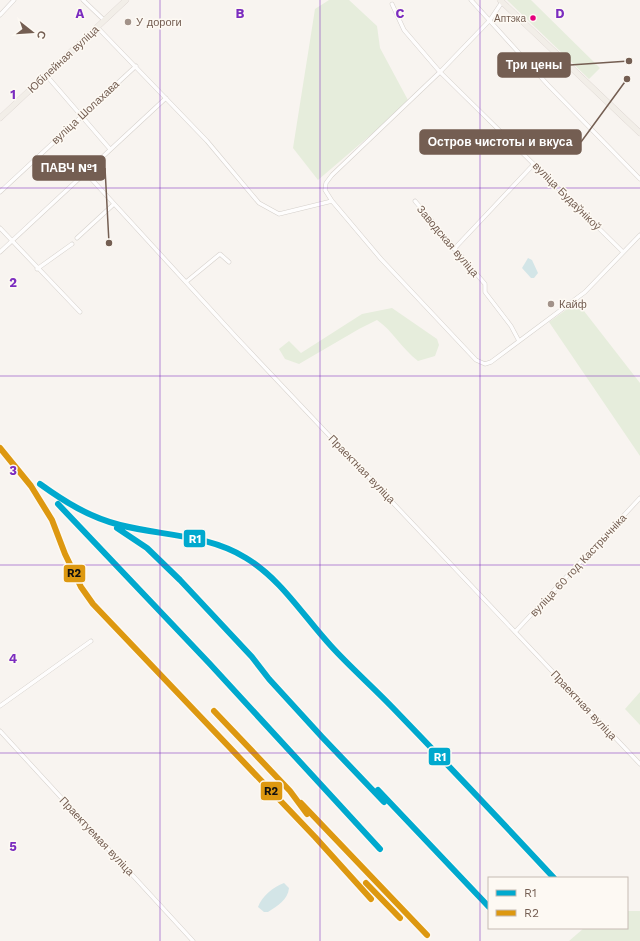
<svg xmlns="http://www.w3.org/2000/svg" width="640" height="941" viewBox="0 0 640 941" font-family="'Work Sans',sans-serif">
<rect width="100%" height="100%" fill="#f8f4f0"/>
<!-- green -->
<path fill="#e6eddc" d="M329 0H349L377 26 380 48 409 102 318 180 293 148 315 9Z
M507 0H531L600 68 589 79Z
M577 302 640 383V456L549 322Z
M392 308 437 339 439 345 435 356 418 361C402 349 393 331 377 320L359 329 299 364 285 359 279 349 289 341 301 353 362 314Z
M640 692V725L625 709Z
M627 911H640V941H569L584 928H627Z"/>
<!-- water -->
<path fill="#d3e5e7" d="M528 258 532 260 538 273 534 278H531L522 268Z
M284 883 289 888C288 900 277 906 268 912H264L258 907C262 896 273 887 284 883Z"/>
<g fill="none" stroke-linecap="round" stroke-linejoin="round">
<defs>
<path id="street" d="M83 0 104 20
M471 0 548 85 640 179
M502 2 490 20 440 72 623 252
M392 4 404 30 440 72 332 175 326 183 325 190 332 201 381 259 476 360 485 364 491 362 585 292 640 235
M0 15 14 0
M97 27 207 141 259 203 279 214 332 201
M46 75 110 149
M85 172 237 338 640 764
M0 192 136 66
M415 201 485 284V292L511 326 519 341
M0 228 80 312
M77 238 114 204
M454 249 534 164
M0 252 166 98
M37 269 72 244
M186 282 220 254 229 262
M515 632 640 498
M0 706 91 641
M0 731 193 941"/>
<path id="primary" d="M500 0 640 133
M0 118 126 0"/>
</defs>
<!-- street casing -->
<use href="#street" stroke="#d5d0cb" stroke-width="4.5"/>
<!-- primary casing -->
<use href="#primary" stroke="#d9d1cd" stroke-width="6"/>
<!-- street -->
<use href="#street" stroke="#fefdfd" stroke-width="3.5"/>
<!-- primary -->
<use href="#primary" stroke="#f2eee8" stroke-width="5.5"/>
<defs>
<path id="rail-1" d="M40 484C65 502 89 517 120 525 162 536 207 534 246 558 281 579 304 617 331 646 351 668 373 687 393 708 447 764 501 821 554 878
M58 504 209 663 380 849
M117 528 147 548 180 580 252 657 269 679 322 737 384 802
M378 790 489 907"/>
<path id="rail-2" d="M0 448 31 486 52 520 65 554 81 587 93 604 315 837 371 899
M214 711 290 791 307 814
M301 803 427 935
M366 883 400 918"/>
</defs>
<!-- rail-1 casing -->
<use href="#rail-1" stroke="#fdf9f3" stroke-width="9"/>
<!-- rail-2 casing -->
<use href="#rail-2" stroke="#fdf9f3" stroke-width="9"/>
<!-- rail-1 -->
<use href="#rail-1" stroke="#00a9ce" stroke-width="6"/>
<!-- rail-2 -->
<use href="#rail-2" stroke="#dd9810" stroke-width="6"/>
</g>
<!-- grid -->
<path fill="none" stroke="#7b2cbf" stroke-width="1" stroke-opacity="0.55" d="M160 0V941M320 0V941M480 0V941M0 188H640M0 376H640M0 565H640M0 753H640"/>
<!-- markers -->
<circle fill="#e5007d" stroke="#fdf9f3" stroke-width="1.5" cx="533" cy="18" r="3.5"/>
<g fill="#a29289" stroke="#fdf9f3" stroke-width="1.5">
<circle cx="128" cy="22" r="4"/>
<circle cx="551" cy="304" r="4"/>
</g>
<g text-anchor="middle" stroke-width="3" stroke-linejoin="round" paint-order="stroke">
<!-- bus labels -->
<g font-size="10" fill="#745e52" stroke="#fdf9f3" text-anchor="end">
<text x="526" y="22">Аптэка</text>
</g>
<!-- poi labels -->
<g font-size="11" fill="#745e52" stroke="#fdf9f3" text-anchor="start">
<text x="136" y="26">У дороги</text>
<text x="559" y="308">Кайф</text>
</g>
<!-- street labels -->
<g font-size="11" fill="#745e52" stroke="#fdf9f3">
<text transform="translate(63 59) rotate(-43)" y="4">Юбілейная вуліца</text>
<text transform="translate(85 112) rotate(-43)" y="4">вуліца Шолахава</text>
<text transform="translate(567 196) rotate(45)" y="4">вуліца Будаўнікоў</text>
<text transform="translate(448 241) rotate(50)" y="4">Заводская вуліца</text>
<text transform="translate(362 469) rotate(46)" y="4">Праектная вуліца</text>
<text transform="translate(578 565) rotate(-47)" y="4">вуліца 60 год Кастрычніка</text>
<text transform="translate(584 705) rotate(47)" y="4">Праектная вуліца</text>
<text transform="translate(97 836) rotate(47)" y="4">Праектуемая вуліца</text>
</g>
</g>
<g font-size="13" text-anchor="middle" font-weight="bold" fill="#7b2cbf" stroke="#fdf9f3" stroke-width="3" stroke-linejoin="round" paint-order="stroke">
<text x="80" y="18">A</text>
<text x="240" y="18">B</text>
<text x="400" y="18">C</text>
<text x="560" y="18">D</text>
<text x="13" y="99">1</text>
<text x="13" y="287">2</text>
<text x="13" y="475">3</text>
<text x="13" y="663">4</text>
<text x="13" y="851">5</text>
</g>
<!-- callouts -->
<path fill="none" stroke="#745e52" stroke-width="1.5" d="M629 61L570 65M627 79L581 142M109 243L105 168"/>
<g fill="#745e52" stroke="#fdf9f3" stroke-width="1.5">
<circle cx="629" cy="61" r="4"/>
<circle cx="627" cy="79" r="4"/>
<circle cx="109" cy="243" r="4"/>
</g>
<g fill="#745e52" stroke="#745e52" stroke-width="1.5">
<rect x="498" y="53" width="72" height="24" rx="4"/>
<rect x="420" y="130" width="161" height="24" rx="4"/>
<rect x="33" y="156" width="72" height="24" rx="4"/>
</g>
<g font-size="12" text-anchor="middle" font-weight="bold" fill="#fff">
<text x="534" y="69">Три цены</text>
<text x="500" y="146">Остров чистоты и вкуса</text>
<text x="69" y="172">ПАВЧ №1</text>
</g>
<g stroke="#fdf9f3" stroke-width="1.5">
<rect x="183" y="529" width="23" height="19" rx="4" fill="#00a9ce"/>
<rect x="63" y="564" width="23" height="19" rx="4" fill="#dd9810"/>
<rect x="428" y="747" width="23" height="19" rx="4" fill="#00a9ce"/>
<rect x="260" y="781" width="23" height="20" rx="4" fill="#dd9810"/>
</g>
<g font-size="11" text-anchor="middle" font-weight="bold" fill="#fff">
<text x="195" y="543">R1</text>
<text x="440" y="761">R1</text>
</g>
<g font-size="11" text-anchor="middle" font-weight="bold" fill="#111">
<text x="74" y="577">R2</text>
<text x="271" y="795">R2</text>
</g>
<!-- legend -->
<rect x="488" y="877" width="140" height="52" fill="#fdf9f3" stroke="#c6bbb3"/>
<rect x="496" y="890" width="20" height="6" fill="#00a9ce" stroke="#c6bbb3"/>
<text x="524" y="897" font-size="12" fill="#745e52">R1</text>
<rect x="496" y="910" width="20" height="6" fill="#dd9810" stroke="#c6bbb3"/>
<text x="524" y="917" font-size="12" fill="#745e52">R2</text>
<!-- north arrow -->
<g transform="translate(32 32) rotate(107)" stroke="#fdf9f3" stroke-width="3" paint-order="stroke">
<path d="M0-3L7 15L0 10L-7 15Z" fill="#745e52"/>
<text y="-6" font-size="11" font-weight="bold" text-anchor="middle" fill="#745e52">С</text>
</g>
</svg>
